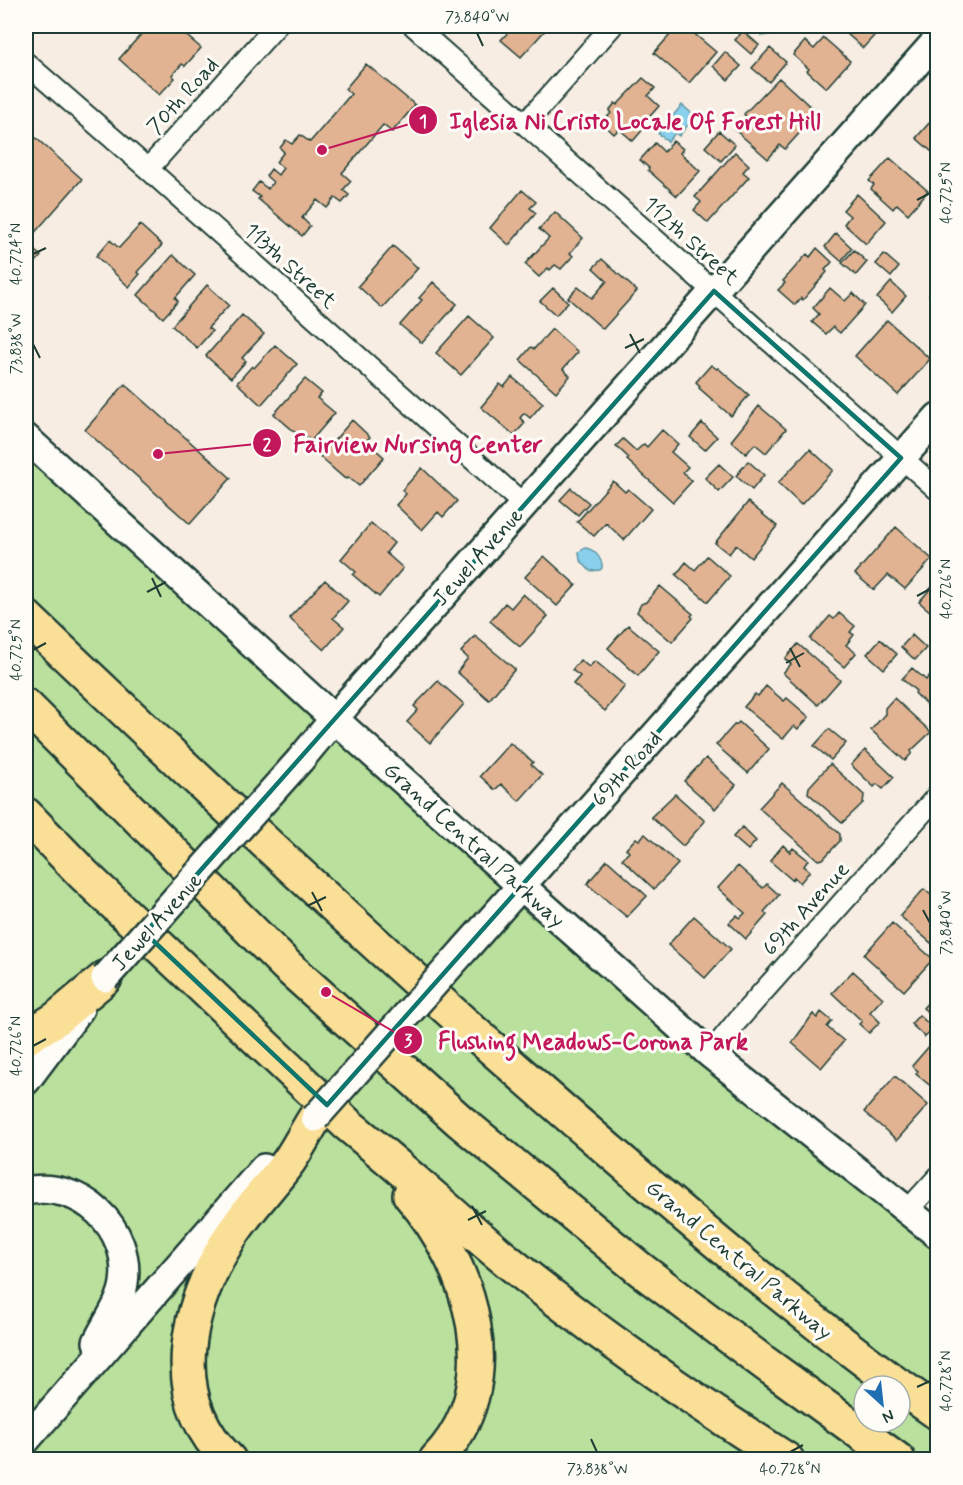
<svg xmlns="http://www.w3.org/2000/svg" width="963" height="1485" viewBox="0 0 963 1485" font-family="Mynerve,sans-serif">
<rect width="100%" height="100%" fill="#f7ede3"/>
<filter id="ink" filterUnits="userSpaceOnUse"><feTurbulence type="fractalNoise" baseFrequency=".0167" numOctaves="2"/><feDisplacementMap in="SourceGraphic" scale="12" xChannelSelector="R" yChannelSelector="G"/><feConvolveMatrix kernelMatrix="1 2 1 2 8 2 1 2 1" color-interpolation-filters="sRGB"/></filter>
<g filter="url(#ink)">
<!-- green -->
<path fill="#b9e19d" stroke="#6c8f68" stroke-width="1.5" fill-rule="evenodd" d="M26 459 302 703V707L478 866 493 876 494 880 532 918 535 917 575 953 710 1054 937 1235V1459H26ZM864 1386H900V1422H864Z"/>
<!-- water -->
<path fill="#8ad0ec" stroke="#5f95a2" stroke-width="1.5" d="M755 26H777L768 35 762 36 756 30Z
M682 105 695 116 679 136 675 133 668 142 658 133Z
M585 548C593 548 603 559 602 568L600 570 590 571 580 560 579 552Z"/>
<!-- building -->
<path fill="#e1b392" stroke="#1f3d34" stroke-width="1.5" d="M138 26H184L185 27 181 31 201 48 185 66 182 64 172 75 175 78 159 95 119 59 144 31Z
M488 26H502L496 32Z
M514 26H549L521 57 501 40Z
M678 26H685L716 52 689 83 654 53Z
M838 26H883L863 48Z
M743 31 759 45 751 54 735 40Z
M824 38 850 61 826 88 807 71 809 69 793 55 805 41 814 49Z
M770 48 786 62 769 82 752 68Z
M725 52 741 66 728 80 713 66Z
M366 64 415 105 392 132 383 125 342 173 351 181 343 190 349 195 342 203 335 198 327 208 317 200 302 218 310 226 302 236 258 199 260 197 252 191 259 182 268 189 273 182 266 176 271 169 278 175 283 168 276 162 284 152 280 148 286 140 292 144 300 135 310 142 351 94 345 89Z
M643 78 655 88 648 96 659 106 643 124 646 126 633 141 619 129 614 134 602 123 611 113 609 111 615 103 617 105Z
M779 78 814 110 800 125 804 128 785 149 780 145 768 159 735 130 746 117 744 114Z
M938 113V157L916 138Z
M26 129 82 179 31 237 26 232Z
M719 131 735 145 721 161 705 147Z
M673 141 683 149 680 153 700 171 677 196 648 170 649 168 640 160 655 143 664 152Z
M735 152 749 165 743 172 749 177 708 223 694 210 701 202 695 197Z
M890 158 928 191 908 214 897 204 893 209 871 189 874 185 869 181Z
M522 190 536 202 530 208 536 213 509 245 490 228Z
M857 194 886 221 866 244 844 224 850 216 843 210Z
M555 212 583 238 570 253 573 256 561 269 555 265 550 270 548 268 539 277 525 264 549 238 539 229Z
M140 225 162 245 137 272 140 274 129 287 96 256 110 240 119 248Z
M836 233 852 248 841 261 825 247Z
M29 246 41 256 26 273V250Z
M393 246 418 268 382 308 358 286Z
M817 248 832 262 825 270 827 272 803 300 801 298 795 305 778 290 785 283 783 281 807 254 810 257Z
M854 250 867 262 856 275 842 263Z
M884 254 899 267 891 277 876 264Z
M173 255 195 275 175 298 178 301 163 318 138 295Z
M602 259 637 291 603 329 568 298 578 287 592 298 607 281 593 268Z
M433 282 457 304 422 343 400 325 422 300 419 298Z
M891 282 906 296 892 312 877 298Z
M207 285 229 305 208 328 212 331 197 348 172 326Z
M938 285V303L929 295Z
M553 288 568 302 556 315 540 301Z
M830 288 845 301 853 293 865 305 840 333 833 327 826 334 812 322 819 314 813 308Z
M242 315 264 334 242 358 246 361 231 378 206 356Z
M469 316 494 338 461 375 436 353Z
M887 320 930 359 898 395 855 356Z
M552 329 578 352 563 369 570 376 556 392 520 360 531 347 534 349Z
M275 345 297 364 261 405 237 383 252 366 254 368Z
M711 365 717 369 718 368 749 395 731 416 699 388 700 386 696 382Z
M512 377 543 403 530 418 524 413 520 418 525 423 514 435 481 407 500 384 504 387Z
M305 379 322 393 317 398 335 413 311 441 301 432 300 434 296 433 274 414Z
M125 384 231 478 190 524 85 430Z
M759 406 786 429 766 453 755 444 746 454 731 441Z
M352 420 370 437 366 441 384 457 359 486 348 477 347 479 344 478 320 457Z
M702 423 717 437 705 450 690 437Z
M662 430 678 444 671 452 688 467 683 472 692 481 673 502 627 460 629 458 616 446 623 439 636 451 644 444 647 447Z
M810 449 833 470 801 505 778 483Z
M748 461 764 475 752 490 736 476Z
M719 464 733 477 719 492 705 478Z
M422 468 457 501 443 517 438 512 422 530 396 505 406 494 402 490Z
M613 481 625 492 628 489 651 509 624 540 606 523 594 536 577 522Z
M571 488 589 503 578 515 560 500Z
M748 502 777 526 751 558 736 545 729 554 715 543Z
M371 523 394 543 386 553 403 568 379 597 353 575 356 572 341 559Z
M896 527 932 559 905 589 888 575 874 590 855 574Z
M544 556 576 585 557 606 525 577Z
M707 556 730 576 708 602 676 575 686 562 695 570Z
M325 580 348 601 333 618 344 627 324 650 289 618Z
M938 580V618L919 602Z
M660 586 693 614 691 616 693 618 672 642 637 612 641 604 646 602Z
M523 594 548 616 520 647 490 621 505 603 511 608Z
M839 613 855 626 850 632 854 635 846 645 856 653 844 667 810 639 830 616 834 619Z
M628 625 659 651 638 676 608 648Z
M912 635 926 648 915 660 901 647Z
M475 636 515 669 489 700 457 672 468 658 461 652Z
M880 639 897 654 884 669 867 654Z
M798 644 840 680 818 705 783 673 791 664 785 659Z
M580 660 589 667 595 661 625 686 605 711 573 684 580 676 572 670Z
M912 668 926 680 930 675 938 682V716L915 693 916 691 902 679Z
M438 681 464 704 430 743 407 722 418 710 414 706Z
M766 686 784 701 787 698 809 717 798 729 794 726 783 739 744 707 755 694 758 696Z
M894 698 931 732 911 751 912 753 905 761 871 730 885 714V708Z
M739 722 769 749 748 773 716 745 735 724 736 725Z
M829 729 846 743 831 760 814 746Z
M510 743 533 762 531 765 542 775 519 801 501 784 495 790 480 776Z
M865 750 894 777 883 789 877 784 874 787 851 765Z
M706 758 736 785 715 809 684 781Z
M830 764 864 795 863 803 842 823 808 793 809 787Z
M782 783 840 834V841L823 859 818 860 759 808Z
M675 794 705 821 683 846 651 817Z
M742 827 756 841 748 850 733 837Z
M645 834 678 864 654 889 622 859 629 852 626 849 636 838 639 840Z
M783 845 790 852 793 848 808 860 804 866 810 871 800 883 794 877 792 880 770 861Z
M607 860 647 896 627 917 587 884Z
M738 866 763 888 767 884 779 895 764 912 767 915 746 939 729 923 737 915 740 918 745 913 718 888Z
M924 889 938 901V949L900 916Z
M694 916 731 949 705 978 668 945Z
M892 923 933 959 904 991 864 955Z
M853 971 883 998 870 1012 880 1022 869 1033 859 1024 862 1021 832 993Z
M931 999 938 1005V1021L923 1008Z
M821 1012 832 1021 827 1027 844 1041 821 1068 792 1043 813 1014 817 1018Z
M919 1015 934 1029 925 1037 911 1024Z
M931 1044 938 1049V1092L916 1074 918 1071 912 1066Z
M895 1076 928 1105 897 1140 864 1112Z"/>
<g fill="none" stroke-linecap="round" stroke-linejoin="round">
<defs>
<path id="street" d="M414 26 938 490
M26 63 148 169 523 504
M525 124 612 26
M148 169 276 26
M710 1054 737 1021 938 795
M906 1212 938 1177"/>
<path id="secondary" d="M26 438 352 735 710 1054 938 1235
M300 760 349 701 938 39
M465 949 938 417
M26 1081 80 1009
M26 1191C80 1179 132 1228 124 1283 121 1304 106 1323 97 1342
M26 1440 264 1168"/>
<path id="highway" d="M26 617C215 797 406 976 604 1146 700 1229 797 1311 899 1386
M26 706 287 966 460 1121 640 1269 763 1362 898 1460
M26 815 84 875 347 1124C399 1166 448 1211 499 1254 590 1329 687 1396 787 1460
M26 1038 56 1019 105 978
M410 1195C471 1265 510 1384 436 1460
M900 1386 938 1413
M229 1460C163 1396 187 1306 230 1237 247 1210 270 1187 289 1161 298 1148 306 1132 315 1118"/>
</defs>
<!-- street casing -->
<use href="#street" stroke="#1f3d34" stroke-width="24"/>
<!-- secondary casing -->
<use href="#secondary" stroke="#1f3d34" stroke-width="32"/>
<!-- highway casing -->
<use href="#highway" stroke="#1f3d34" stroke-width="38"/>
<!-- street -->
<use href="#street" stroke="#fdfcf7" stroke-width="20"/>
<!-- secondary -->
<use href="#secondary" stroke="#fdfcf7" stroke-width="27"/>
<!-- highway -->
<use href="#highway" stroke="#fadf96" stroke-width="33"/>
<defs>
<path id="secondary-bridge" d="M105 978 300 760
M315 1118 465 949"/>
</defs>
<!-- secondary-bridge casing -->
<use href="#secondary-bridge" stroke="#1f3d34" stroke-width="32" stroke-linecap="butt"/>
<!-- secondary-bridge -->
<use href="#secondary-bridge" stroke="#fdfcf7" stroke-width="27"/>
</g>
</g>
<!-- marked area -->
<path fill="none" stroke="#0f766e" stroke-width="4.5" stroke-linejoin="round" d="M714 291 901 458 327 1105 145 933Z"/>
<!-- ticks -->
<path fill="none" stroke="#1f3d34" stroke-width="2" d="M477 33 483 46M917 200 930 193M33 254 46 248M630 334 640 353M33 344 40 358M625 348 644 339M152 578 161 597M147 592 166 582M917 596 930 589M790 648 800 667M33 650 46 643M786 663 804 653M312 892 322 911M307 906 326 897M923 910 930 923M33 1046 46 1039M472 1206 482 1225M468 1220 486 1211M917 1387 930 1381M591 1439 597 1452M790 1452 803 1445"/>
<g text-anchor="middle" stroke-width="6" stroke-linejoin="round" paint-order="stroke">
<!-- street labels -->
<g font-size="22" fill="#1f3d34" stroke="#fdfcf7">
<text transform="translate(182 95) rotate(-48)" y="8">70th Road</text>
<text transform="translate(692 240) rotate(42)" y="8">112th Street</text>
<text transform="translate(291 265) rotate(42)" y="8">113th Street</text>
<text transform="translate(477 556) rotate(-48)" y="8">Jewel Avenue</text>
<text transform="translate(626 768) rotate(-48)" y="8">69th Road</text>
<text transform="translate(475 844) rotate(42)" y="8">Grand Central Parkway</text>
<text transform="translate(805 908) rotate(-48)" y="8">69th Avenue</text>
<text transform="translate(156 921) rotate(-48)" y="8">Jewel Avenue</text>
<text transform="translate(740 1259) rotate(40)" y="8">Grand Central Parkway</text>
</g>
</g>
<!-- callouts -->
<path fill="none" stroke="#c2185b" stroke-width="2" d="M322 150L423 120M158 454L267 443M326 992L408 1040"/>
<g fill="#c2185b" stroke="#fdfcf7" stroke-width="2">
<circle cx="322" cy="150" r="6"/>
<circle cx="158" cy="454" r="6"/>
<circle cx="326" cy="992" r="6"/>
<circle cx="423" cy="120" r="15"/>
<circle cx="267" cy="443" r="15"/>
<circle cx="408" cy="1040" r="15"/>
</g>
<g font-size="18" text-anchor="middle" font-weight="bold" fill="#fff">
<text x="423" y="127">1</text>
<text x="267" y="450">2</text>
<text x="408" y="1046">3</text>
</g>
<g font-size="24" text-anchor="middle" font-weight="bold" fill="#c2185b" stroke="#fdfcf7" stroke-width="6" stroke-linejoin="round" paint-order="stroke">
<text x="635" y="129">Iglesia Ni Cristo Locale Of Forest Hill</text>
<text x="418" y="452">Fairview Nursing Center</text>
<text x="593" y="1049">Flushing Meadows-Corona Park</text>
</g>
<!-- margin -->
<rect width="963" height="1485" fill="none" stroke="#fdfcf7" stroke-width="66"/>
<!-- north arrow -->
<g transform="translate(882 1404) rotate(153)"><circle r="28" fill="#fdfcf7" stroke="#a4b0a9" stroke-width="1.5"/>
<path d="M0-4.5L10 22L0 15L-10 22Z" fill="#1f6fb2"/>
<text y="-9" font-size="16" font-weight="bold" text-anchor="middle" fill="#1f3d34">N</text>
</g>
<rect x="33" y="33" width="897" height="1419" fill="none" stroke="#1f3d34" stroke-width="2"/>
<g font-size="15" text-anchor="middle" fill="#1f3d34">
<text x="477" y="22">73.840°W</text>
<text transform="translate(946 193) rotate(-90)" y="5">40.725°N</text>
<text transform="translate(16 254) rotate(-90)" y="5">40.724°N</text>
<text transform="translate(16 344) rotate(-90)" y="5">73.838°W</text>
<text transform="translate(946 589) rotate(-90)" y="5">40.726°N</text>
<text transform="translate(16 650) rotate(-90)" y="5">40.725°N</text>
<text transform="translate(946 923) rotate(-90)" y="5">73.840°W</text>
<text transform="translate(16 1046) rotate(-90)" y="5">40.726°N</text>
<text transform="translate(946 1381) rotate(-90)" y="5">40.728°N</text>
<text x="597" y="1474">73.838°W</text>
<text x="790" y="1474">40.728°N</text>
</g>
</svg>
